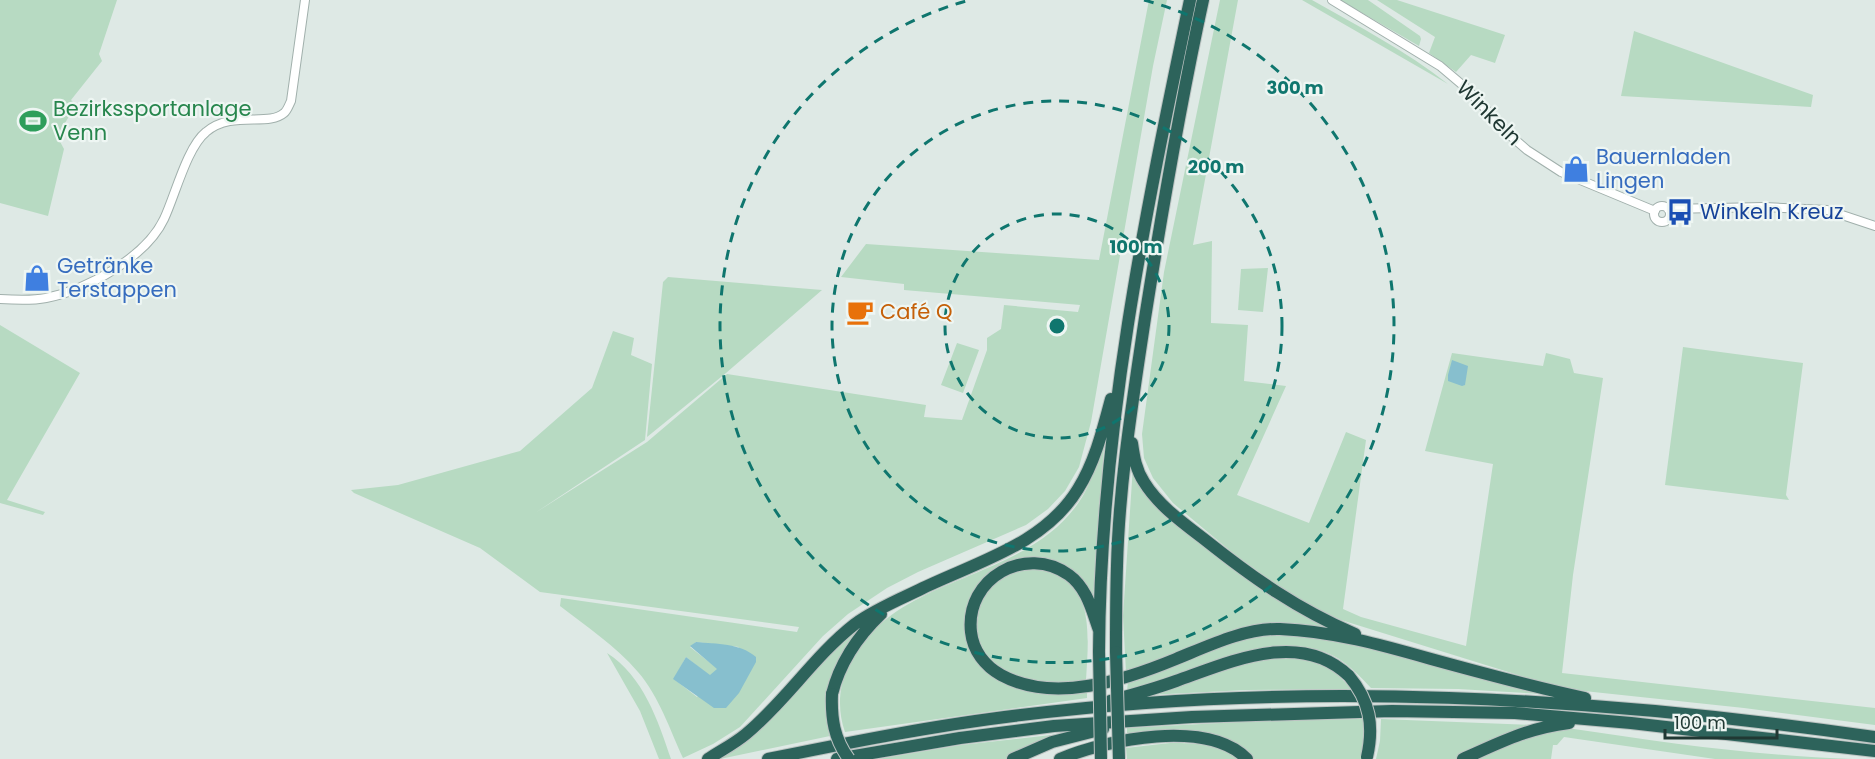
<svg xmlns="http://www.w3.org/2000/svg" width="1875" height="759" viewBox="0 0 1875 759" font-family="Poppins,sans-serif">
<rect width="100%" height="100%" fill="#dee9e5"/>
<!-- green -->
<path fill="#b7dac2" fill-rule="evenodd" d="M0 0H117L99 54 102 61 71 100 76 105 57 136 64 149 48 216 0 203Z
M1149 0H1167L1153 66 1091 422 1079 467 1065 491 1048 509 1026 525 918 572 887 588 848 614 823 636 740 727 713 744 683 758C670 730 659 696 638 672 616 646 587 627 560 606L561 598 797 632 799 627 540 592 480 548 354 493 351 490 398 485 520 451 592 388 613 331 634 338 631 355 652 364 645 440 535 513 647 442 727 374 926 405 924 417 962 420 987 350V338L1001 329 1004 305 1078 312 1080 305 904 290V284L841 277 866 244 1099 260ZM696 642 739 647 697 697 674 679 686 657 710 676 718 669 690 647Z
M1220 0H1238L1193 245 1212 241 1211 323 1248 325 1244 381 1286 386 1237 495 1309 523 1346 432 1366 440 1343 609 1361 617 1466 646 1493 464 1425 451 1452 353 1543 366 1546 353 1570 359 1574 373 1603 378 1573 575 1562 673 1875 708V725L1744 708 1584 691 1550 685 1341 620 1301 601 1270 580 1234 554 1173 503 1153 478 1144 458 1142 434 1164 272Z
M1302 0H1312C1358 26 1406 51 1448 84Z
M1340 0H1368L1420 36 1421 39 1419 46Z
M1377 0H1397L1505 35 1495 63 1471 55 1456 72 1429 53 1435 37Z
M1634 31 1813 95 1811 107 1621 96Z
M1268 268 1263 312 1238 310 1241 269Z
M668 277 822 290 726 373 647 437 663 282Z
M0 325 80 373 7 500 45 512 43 515 0 503Z
M957 343 979 350 963 393 941 385Z
M1683 347 1803 363 1786 495 1789 500 1665 485Z
M1104 448 1093 599 1052 564 995 573 969 624 996 677 1087 690V698L845 732C838 712 838 689 847 670 882 586 987 584 1051 532 1065 521 1078 506 1086 490 1093 476 1096 461 1104 448Z
M1133 466 1149 495 1341 632 1295 625 1126 672 1123 616Z
M1027 568C1096 571 1089 629 1086 680 1072 684 1061 684 1046 683 1040 682 1033 683 1027 682 1022 681 1016 677 1011 674 956 646 969 580 1027 568Z
M866 621 827 692 825 707 830 736 720 759 743 744 760 729 836 645Z
M1270 633 1331 637 1543 694 1458 689 1371 688C1341 655 1324 645 1278 647L1127 691 1128 681 1242 639Z
M607 653C643 676 658 720 671 759H659L640 711Z
M1297 656 1332 668 1351 689 1246 690 1148 695 1245 662Z
M1365 719 1366 730 1362 759H1251L1236 747 1127 737V728L1276 720Z
M1381 719 1535 725 1458 759H1376L1380 741Z
M1556 729H1574C1667 743 1759 756 1853 759H1715L1564 737 1557 745H1553L1551 759H1477L1510 743Z
M1078 732 1008 759H878L961 745Z
M1170 743C1196 743 1220 744 1241 759H1127L1126 748Z"/>
<!-- water -->
<path fill="#87bfce" d="M1452 360 1468 366 1465 385 1462 386 1448 381V375Z
M696 642C717 644 740 643 756 657V662L739 693 726 708H714L673 679 686 657 710 675 717 669 690 646Z"/>
<g fill="none" stroke-linecap="round" stroke-linejoin="round">
<defs>
<path id="tertiary" d="M1332 0 1440 66 1466 88 1512 137 1527 150 1561 172 1655 211
M1654 214a8 8 0 1 1 16 0a8 8 0 1 1-16 0Z
M1668 209 1764 207 1827 210 1875 226
M0 299C15 300 31 301 46 298 87 290 146 257 164 219 175 196 187 147 206 132 232 110 268 127 284 113 287 111 289 105 291 101L305 0"/>
<path id="motorway" d="M1132 443C1134 457 1136 470 1144 482 1158 505 1183 523 1204 539 1253 578 1297 609 1355 634
M1099 630C1092 611 1087 588 1069 575 1026 544 965 578 971 632 973 651 985 666 1001 675 1054 704 1125 680 1176 659 1208 646 1245 628 1280 629 1332 631 1382 645 1431 659 1482 673 1533 687 1585 698
M1099 652C1100 431 1145 215 1190 0
M1116 652C1116 623 1116 595 1117 566 1119 483 1133 399 1145 318 1162 211 1180 105 1203 0
M832 694C840 662 857 637 881 614
M1110 701C1132 695 1154 689 1176 681 1230 662 1300 629 1349 676
M708 759C720 751 734 744 746 734 786 701 814 656 855 624 874 610 898 600 919 590 976 562 1044 545 1078 489 1095 462 1103 429 1111 399
M768 759C852 742 936 725 1021 715 1305 680 1593 697 1875 737
M837 759 960 738 1054 726 1192 717 1392 711 1515 713 1631 723 1875 751
M1013 759 1052 742 1103 729
M1060 759C1108 739 1207 719 1247 759
M1463 759C1501 742 1528 728 1569 723"/>
</defs>
<!-- tertiary casing -->
<use href="#tertiary" stroke="#a1b0ac" stroke-width="10"/>
<!-- motorway casing -->
<use href="#motorway" stroke="#bcc3c2" stroke-width="14"/>
<!-- tertiary -->
<use href="#tertiary" stroke="#fff" stroke-width="8"/>
<!-- motorway -->
<use href="#motorway" stroke="#2d635b" stroke-width="12"/>
<defs>
<path id="motorway-bridge" d="M1099 652 1101 759
M1116 652 1119 759
M1349 676C1370 701 1374 726 1367 757
M832 694C831 718 834 739 849 759"/>
</defs>
<!-- motorway-bridge casing -->
<use href="#motorway-bridge" stroke="#bcc3c2" stroke-width="14" stroke-linecap="butt"/>
<!-- motorway-bridge -->
<use href="#motorway-bridge" stroke="#2d635b" stroke-width="12"/>
</g>
<!-- distance rings -->
<g fill="none" stroke="#0f766e" stroke-width="3" stroke-dasharray="10 8">
<circle cx="1057" cy="326" r="112"/>
<circle cx="1057" cy="326" r="225"/>
<path d="M1144 0A337 337 0 1 1 970 0"/>
</g>
<!-- icons -->
<defs>
<symbol id="stadium-bare" viewBox="-9 -9 18 18"><path d="M0-5a6.5 5 0 1 0 0 10a6.5 5 0 1 0 0-10ZM-3.5-1.8h7v3.6h-7Z" fill="#2e9e5b" stroke="#eef6f3" stroke-width="2.5" paint-order="stroke"/></symbol>
<symbol id="shop-bare" viewBox="-9 -9 18 18"><path d="M-5-2.5h2.3a2.7 3.5 0 0 1 5.4 0H5L5.5 6h-11ZM-1.5-2.5h3a1.5 2.3 0 0 0-3 0Z" fill="#3f7fe0" stroke="#eef6f3" stroke-width="2.5" paint-order="stroke"/></symbol>
<symbol id="bus-bare" viewBox="-9 -9 18 18"><path d="M-5-6H5V4H4V6H2V4H-2V6H-4V4H-5ZM-3.5-4V0h7V-4ZM-3.5 1.2v1.5H-2V1.2ZM2 1.2v1.5H3.5V1.2Z" fill="#1a4fb4" stroke="#eef6f3" stroke-width="2.5" paint-order="stroke"/></symbol>
<symbol id="cafe-bare" viewBox="-9 -9 18 18"><path d="M-5.5-4.5H6V0H3Q3 3.5 0 3.5H-2.5Q-5.5 3.5-5.5 0ZM3-3.2v2h1.7v-2ZM-6 4.5H4V6H-6Z" fill="#e8710a" stroke="#eef6f3" stroke-width="2.5" paint-order="stroke"/></symbol>
</defs>
<g fill-rule="evenodd">
<use href="#stadium-bare" x="14" y="102" width="38" height="38"/>
<use href="#shop-bare" x="1557" y="150" width="38" height="38"/>
<use href="#bus-bare" x="1661" y="193" width="38" height="38"/>
<use href="#shop-bare" x="18" y="259" width="38" height="38"/>
<use href="#cafe-bare" x="841" y="293" width="38" height="38"/>
</g>
<g text-anchor="middle" stroke-width="4.5" stroke-linejoin="round" paint-order="stroke">
<!-- leisure labels -->
<g font-size="21" fill="#27864d" stroke="#eef6f3" text-anchor="start">
<text x="53" y="116">Bezirkssportanlage<tspan x="53" dy="24">Venn</tspan></text>
</g>
<!-- street labels -->
<g font-size="21" fill="#203833" stroke="#eef6f3">
<text transform="translate(1489 113) rotate(45)" y="7">Winkeln</text>
</g>
<!-- shop labels -->
<g font-size="21" fill="#366cbe" stroke="#eef6f3" text-anchor="start">
<text x="1596" y="164">Bauernladen<tspan x="1596" dy="24">Lingen</tspan></text>
<text x="57" y="273">Getränke<tspan x="57" dy="24">Terstappen</tspan></text>
</g>
<!-- transit labels -->
<g font-size="21" fill="#164399" stroke="#eef6f3" text-anchor="start">
<text x="1700" y="219">Winkeln Kreuz</text>
</g>
<!-- food labels -->
<g font-size="21" fill="#c56008" stroke="#eef6f3" text-anchor="start">
<text x="880" y="319">Café Q</text>
</g>
</g>
<circle cx="1057" cy="326" r="9" fill="#0f766e" stroke="#eef6f3" stroke-width="3"/>
<g font-size="18" text-anchor="middle" font-weight="bold" fill="#0f766e" stroke="#eef6f3" stroke-width="4.5" stroke-linejoin="round" paint-order="stroke">
<text x="1295" y="94">300 m</text>
<text x="1216" y="173">200 m</text>
<text x="1136" y="253">100 m</text>
</g>
<!-- scale -->
<path d="M1665 729v9h112v-9" fill="none" stroke="#203833" stroke-width="3"/>
<text x="1674" y="729" font-size="18" fill="#203833" stroke="#eef6f3" stroke-width="4.5" paint-order="stroke">100 m</text>
</svg>
